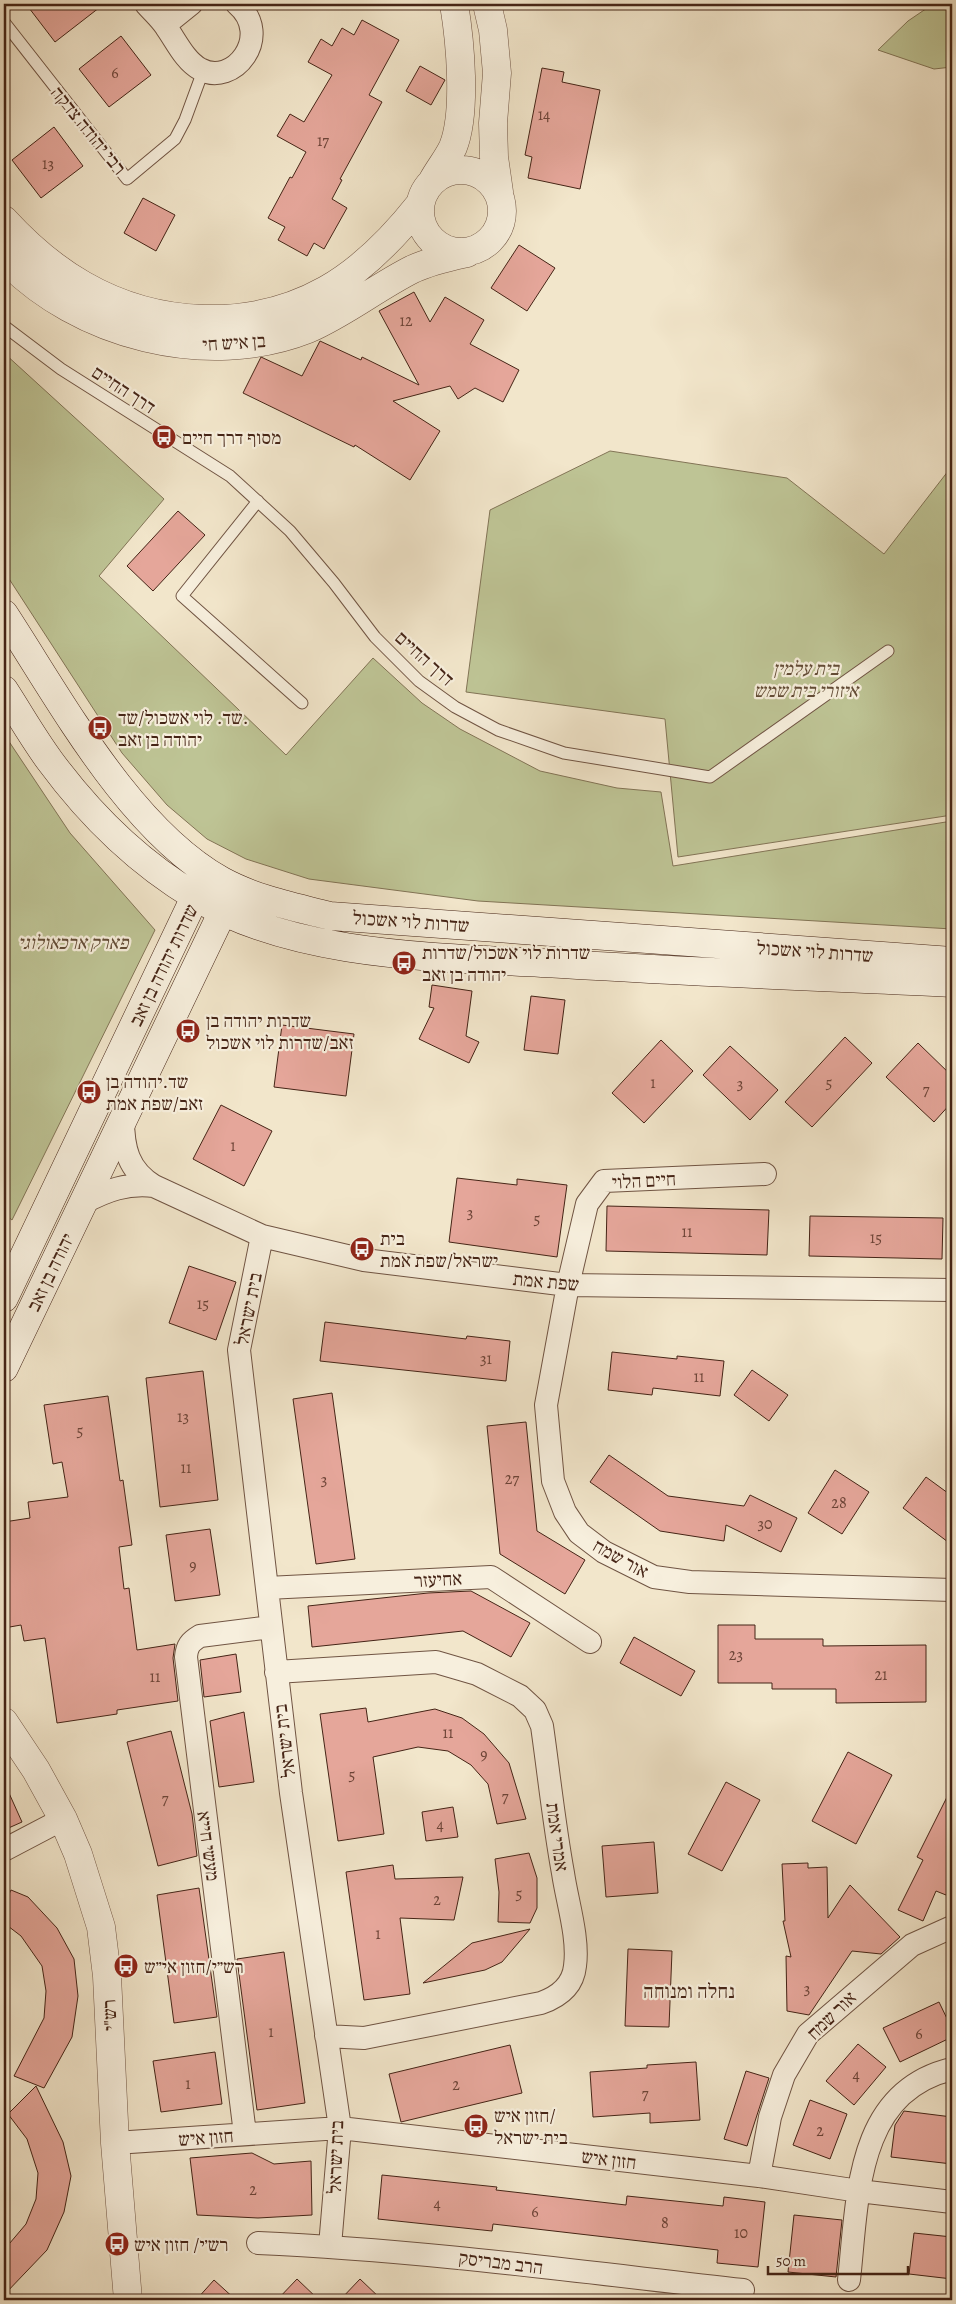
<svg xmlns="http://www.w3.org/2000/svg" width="956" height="2304" viewBox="0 0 956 2304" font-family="Alegreya,'Frank Ruhl Libre',serif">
<rect width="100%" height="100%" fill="#f2e6cb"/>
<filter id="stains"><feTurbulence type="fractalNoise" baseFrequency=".004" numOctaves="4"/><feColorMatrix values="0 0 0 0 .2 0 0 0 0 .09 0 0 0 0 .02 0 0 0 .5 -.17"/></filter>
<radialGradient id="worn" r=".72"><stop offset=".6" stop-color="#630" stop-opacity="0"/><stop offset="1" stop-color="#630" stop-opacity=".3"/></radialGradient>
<!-- green -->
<path fill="#bec495" stroke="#827456" d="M933 4H952V67L934 69 878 50 908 21Z
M4 353 164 499 99 576 286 755 373 658 422 703 460 729 540 771 617 788 661 792 673 866 952 821V929L478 901 309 879 246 859 207 839 167 805 122 753 4 571Z
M610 451 787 478 884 554 952 466V815L678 857 665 719 466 692 490 510Z
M4 734 70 833 155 930 12 1220 4 1214Z"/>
<!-- building -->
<path fill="#e5a69a" stroke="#452416" d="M26 4H104L55 42Z
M362 20 399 40 369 95 382 102 340 179 342 180 332 199 347 208 324 249 314 243 307 256 278 240 285 227 268 218 290 177 292 178 306 152 277 136 290 114 304 122 332 75 308 62 321 39 332 46 342 28 354 35Z
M121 36 151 75 109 107 79 69Z
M420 66 445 80 431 105 406 91Z
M542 68 564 72 562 82 600 90 580 189 528 178 532 157 525 155Z
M54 127 83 166 41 198 12 160Z
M143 198 175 215 156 251 124 233Z
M519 245 555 268 527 311 491 288Z
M414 292 430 322 445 297 484 320 470 344 519 370 503 402 475 388 458 399 450 386 393 401 440 431 410 480 355 445 354 447 243 393 261 357 302 376 320 341 361 360 362 357 419 385 379 311Z
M178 511 205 535 153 591 127 566Z
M432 985 472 991 466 1036 479 1042 469 1063 419 1039 434 1008 429 1007Z
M531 996 565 1000 558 1054 524 1050Z
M282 1025 354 1034 346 1096 274 1087Z
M845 1037 872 1063 812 1127 785 1102Z
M661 1040 693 1071 644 1123 612 1093Z
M918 1043 952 1076V1102L934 1122 886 1077Z
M730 1046 778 1090 750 1120 703 1075Z
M221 1105 272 1131 244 1186 193 1159Z
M457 1178 517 1185V1179L567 1185 557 1257 449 1242Z
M607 1206 769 1210 767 1255 606 1251Z
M810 1216 943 1218 942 1259 809 1256Z
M189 1266 236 1282 216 1340 169 1323Z
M325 1322 466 1339 467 1336 510 1341 506 1381 320 1361Z
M612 1352 677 1359V1356L724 1361 720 1396 653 1388 652 1395 608 1390Z
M752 1370 788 1395 769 1421 734 1395Z
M203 1371 218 1500 160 1507 146 1378Z
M332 1393 355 1559 316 1564 293 1399Z
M108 1396 120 1481 123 1480 132 1545 119 1547 124 1589 129 1588 137 1650 175 1644 173 1658 178 1701 117 1710V1714L57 1723 45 1638 24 1641 21 1625 4 1628V1522L30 1518 28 1502 68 1497 62 1462 53 1464 44 1405Z
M526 1422 537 1531 585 1560 565 1594 500 1554 487 1426Z
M609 1455 668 1496 744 1506 750 1495 797 1518 781 1552 726 1525 724 1541 660 1531 590 1482Z
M835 1470 869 1492 842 1534 808 1513Z
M926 1477 952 1496V1545L903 1508Z
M210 1529 220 1595 175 1601 166 1535Z
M471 1591 530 1623 511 1657 463 1631 312 1647 308 1606 428 1593Z
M718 1625H755V1639H823V1646L926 1645V1702L836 1703V1689H772V1683H718Z
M634 1637 695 1671 681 1696 620 1663Z
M236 1654 241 1692 204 1697 200 1660Z
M366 1708 368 1722 435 1709 462 1718 484 1734 509 1763 526 1819 497 1824 488 1784 471 1765 448 1751 418 1747 373 1757 384 1834 338 1841 320 1714Z
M244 1712 254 1782 219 1787 210 1721Z
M171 1731 192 1814 197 1856 158 1866 127 1742Z
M848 1752 892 1775 856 1844 812 1821Z
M4 1782 22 1822 4 1830Z
M726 1782 760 1800 722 1871 688 1854Z
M952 1787V1882L946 1895 936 1891 923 1921 898 1910 923 1860 917 1857Z
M453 1807 458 1837 426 1841 422 1812Z
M654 1842 658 1893 606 1897 602 1846Z
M529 1853 537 1878V1908L530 1923 498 1922 499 1892 495 1859Z
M808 1863V1868L827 1867 828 1918 850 1885 900 1937 881 1954 852 1951 809 2015 787 2011 786 1956 791 1957 783 1921H785L782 1864Z
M393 1865 395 1879 463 1877 454 1920 400 1918 410 1994 364 2000 346 1872Z
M199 1888 217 2017 174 2023 157 1895Z
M11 1890 28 1897 57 1928 74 1959 78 1996 72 2037 44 2088 14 2076 44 2018 46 1991 42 1966 21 1936 4 1923V1904Z
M530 1929 502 1962 485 1970 423 1983 472 1943Z
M628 1949 672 1951 669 2027 625 2026Z
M284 1952 305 2103 257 2110 237 1959Z
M939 2002 952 2029V2037L900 2062 883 2028Z
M858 2044 886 2067 854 2105 826 2081Z
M510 2045 522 2093 401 2122 389 2074Z
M215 2052 222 2104 161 2112 153 2061Z
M696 2062 700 2120 650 2123V2113L593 2117 590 2072 647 2068V2065Z
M746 2071 769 2078 747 2146 724 2139Z
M36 2086 63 2142 71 2176 64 2212 47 2250 4 2295V2250L26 2224 36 2199 38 2173 27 2139 8 2114Z
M810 2100 847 2114 830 2159 793 2145Z
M904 2111 952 2117V2164L891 2157 895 2125Z
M252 2153 274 2164 311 2161 312 2215 258 2218 197 2215 190 2158Z
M382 2175 497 2187 496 2190 626 2205 627 2196 723 2206 724 2197 765 2202 758 2267 717 2263 718 2250 493 2224 492 2231 378 2219Z
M794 2215 842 2220 836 2277 788 2272Z
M914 2233 952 2237V2279L909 2274Z
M297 2279 319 2300H277Z
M360 2279 382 2300H340Z
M214 2280 236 2300H196Z"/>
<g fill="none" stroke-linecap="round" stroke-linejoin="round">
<defs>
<path id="service" d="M4 22 127 179 175 139 185 120 203 71
M4 326 61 369 230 476 290 531 334 583 375 637 419 681 455 707 498 730 564 753 710 777 888 651
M258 501 182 596 302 703"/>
<path id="minor" d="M146 4C153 12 161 19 166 27 176 41 185 61 200 69 233 88 274 36 237 4
M165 25 191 4
M123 1119C123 1148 128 1170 154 1186L262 1236 364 1260 568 1285 952 1290
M765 1174 604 1181 587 1204 568 1285 546 1405 553 1481 565 1512 579 1533 604 1552 654 1577 690 1582 952 1590
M83 1203C107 1190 127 1183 154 1186
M262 1236 239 1350 291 1793 340 2128 330 2246
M267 1588 491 1577 590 1642
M276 1672 436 1662 477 1674 520 1696 535 1710 542 1726C549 1775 554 1824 563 1873 567 1901 579 1938 575 1966 573 1986 558 1997 541 2003L364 2038 326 2036
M4 1850 63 1819
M245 2134 186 1657C187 1646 190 1642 200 1636L271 1627
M115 2143 340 2128 759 2176 859 2191 952 2202
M759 2176 770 2117 784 2075 808 2034 912 1945 952 1927
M258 2243C420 2250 582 2272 743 2290
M849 2280C858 2199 855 2092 952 2069"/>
<path id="tertiary" d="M487 4 493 30 497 73 493 123 494 157 499 192
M420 211a41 41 0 1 1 82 0a41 41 0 1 1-82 0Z
M433 180C439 169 448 158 453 147 467 112 460 40 454 4
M4 220C27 245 53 268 83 285 156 327 251 332 326 290 363 269 394 237 420 204
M4 258C78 336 207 369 308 329 345 313 377 287 413 269 430 261 449 257 467 253
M4 1722 36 1770 63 1819 78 1854 101 1927 107 1976 115 2143 128 2300"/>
<path id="secondary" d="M4 614C61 701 129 829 222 881 255 899 294 907 330 916L952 961
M4 690C19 713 33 738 50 761 89 814 139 863 196 897 298 959 445 957 562 964 692 972 822 977 952 983
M4 1298 195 897 212 887
M4 1368 223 911 222 893"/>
</defs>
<!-- service casing -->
<use href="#service" stroke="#705443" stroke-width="13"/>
<!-- minor casing -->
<use href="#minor" stroke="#705443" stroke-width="24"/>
<!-- tertiary casing -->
<use href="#tertiary" stroke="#705443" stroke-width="29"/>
<!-- secondary casing -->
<use href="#secondary" stroke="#452416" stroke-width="29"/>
<!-- service -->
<use href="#service" stroke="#f7efdd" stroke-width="11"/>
<!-- minor -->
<use href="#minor" stroke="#f7efdd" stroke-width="22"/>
<!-- tertiary -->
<use href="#tertiary" stroke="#f7efdd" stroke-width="28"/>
<!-- secondary -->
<use href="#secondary" stroke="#f7efdd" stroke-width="28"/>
</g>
<!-- icons -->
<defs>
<symbol id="bus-disc" viewBox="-11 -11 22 22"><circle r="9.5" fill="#8f2418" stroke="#f7efdd"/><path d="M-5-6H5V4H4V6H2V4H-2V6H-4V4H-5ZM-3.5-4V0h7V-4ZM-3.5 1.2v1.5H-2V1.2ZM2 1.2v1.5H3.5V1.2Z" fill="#fff"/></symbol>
</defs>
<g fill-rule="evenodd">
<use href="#bus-disc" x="150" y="423" width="28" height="28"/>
<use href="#bus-disc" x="86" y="714" width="28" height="28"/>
<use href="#bus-disc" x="390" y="949" width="28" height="28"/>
<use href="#bus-disc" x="174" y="1017" width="28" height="28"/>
<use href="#bus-disc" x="75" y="1078" width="28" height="28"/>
<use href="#bus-disc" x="348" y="1235" width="28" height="28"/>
<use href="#bus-disc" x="112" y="1952" width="28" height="28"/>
<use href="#bus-disc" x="462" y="2112" width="28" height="28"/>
<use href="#bus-disc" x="103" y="2230" width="28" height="28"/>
</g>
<g text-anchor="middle" stroke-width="4.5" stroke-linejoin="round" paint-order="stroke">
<!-- number labels -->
<g font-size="16" fill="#6d4437">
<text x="115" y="78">6</text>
<text x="544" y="120">14</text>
<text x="323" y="146">17</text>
<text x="48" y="169">13</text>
<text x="406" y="326">12</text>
<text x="653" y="1088">1</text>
<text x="829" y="1088">5</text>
<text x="740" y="1089">3</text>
<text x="926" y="1095">7</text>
<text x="233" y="1151">1</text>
<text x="470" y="1218">3</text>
<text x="537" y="1224">5</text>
<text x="687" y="1237">11</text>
<text x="876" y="1243">15</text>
<text x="203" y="1309">15</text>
<text x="486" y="1364">31</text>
<text x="699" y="1382">11</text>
<text x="183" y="1422">13</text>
<text x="80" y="1436">5</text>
<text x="186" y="1473">11</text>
<text x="512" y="1484">27</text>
<text x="324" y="1485">3</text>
<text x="839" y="1508">28</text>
<text x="765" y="1529">30</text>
<text x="193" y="1571">9</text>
<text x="736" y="1660">23</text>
<text x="881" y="1680">21</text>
<text x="155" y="1682">11</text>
<text x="448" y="1738">11</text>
<text x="484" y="1760">9</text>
<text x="352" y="1780">5</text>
<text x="505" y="1802">7</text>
<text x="165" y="1804">7</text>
<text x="440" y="1830">4</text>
<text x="519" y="1899">5</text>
<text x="437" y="1905">2</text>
<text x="378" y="1939">1</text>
<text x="807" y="1994">3</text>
<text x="271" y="2037">1</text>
<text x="919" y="2039">6</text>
<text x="856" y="2080">4</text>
<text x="188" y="2089">1</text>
<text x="456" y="2090">2</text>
<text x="645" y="2099">7</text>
<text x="820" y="2136">2</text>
<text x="253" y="2195">2</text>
<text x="437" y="2209">4</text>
<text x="535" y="2217">6</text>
<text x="665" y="2228">8</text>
<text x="741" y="2238">10</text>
</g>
<!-- street labels -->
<g font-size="19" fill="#452416" stroke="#f7efdd">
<text transform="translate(89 130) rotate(51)" y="7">רבי יהודה צדקה</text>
<text transform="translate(234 342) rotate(-4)" y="7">בן איש חי</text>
<text transform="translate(124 389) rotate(33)" y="7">דרך החיים</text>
<text transform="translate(425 658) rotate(42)" y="7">דרך החיים</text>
<text transform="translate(411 921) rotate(4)" y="7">שדרות לוי אשכול</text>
<text transform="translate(815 951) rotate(4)" y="7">שדרות לוי אשכול</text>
<text transform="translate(163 965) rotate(-64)" y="7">שדרות יהודה בן זאב</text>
<text transform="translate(644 1180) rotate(-3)" y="7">חיים הלוי</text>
<text transform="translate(50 1272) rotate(-64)" y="7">יהודה בן זאב</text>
<text transform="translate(546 1281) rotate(5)" y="7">שפת אמת</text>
<text transform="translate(248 1309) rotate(-79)" y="7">בית ישראל</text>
<text transform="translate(621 1558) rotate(29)" y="7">אור שמח</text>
<text transform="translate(438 1579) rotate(-3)" y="7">אחיעזר</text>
<text transform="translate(284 1741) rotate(-97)" y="7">בית ישראל</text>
<text transform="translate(558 1837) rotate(82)" y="7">אמרי אמת</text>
<text transform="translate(209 1846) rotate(82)" y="7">מעשי חייא</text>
<text transform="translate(109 2015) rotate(-93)" y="7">רש"י</text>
<text transform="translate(831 2015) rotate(-44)" y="7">אור שמח</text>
<text transform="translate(206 2137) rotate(-4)" y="7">חזון איש</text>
<text transform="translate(335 2157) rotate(-88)" y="7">בית ישראל</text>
<text transform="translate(609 2159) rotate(7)" y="7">חזון איש</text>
<text transform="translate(501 2262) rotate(7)" y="7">הרב מבריסק</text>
</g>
<!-- poi labels -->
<g font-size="19" fill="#452416" stroke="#f7efdd" text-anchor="start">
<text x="182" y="444">מסוף דרך חיים</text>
<text x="118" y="724">שד. לוי אשכול/שד.<tspan x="118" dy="22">יהודה בן זאב</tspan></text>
<text x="422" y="959">שדרות לוי אשכול/שדרות<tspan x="422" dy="22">יהודה בן זאב</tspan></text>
<text x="206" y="1027">שדרות יהודה בן<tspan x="206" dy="22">זאב/שדרות לוי אשכול</tspan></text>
<text x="106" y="1088">שד.יהודה בן<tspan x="106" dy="22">זאב/שפת אמת</tspan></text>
<text x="380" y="1245">בית<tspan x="380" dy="22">ישראל/שפת אמת</tspan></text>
<text x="144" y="1973">רש״י/חזון אי״ש</text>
<text x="494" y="2122">חזון איש/<tspan x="494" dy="22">בית ישראל</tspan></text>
<text x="134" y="2251">רש׳י/ חזון איש</text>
</g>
<!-- park labels -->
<g font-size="19" font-style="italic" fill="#634c36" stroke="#f7efdd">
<text x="806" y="675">בית עלמין<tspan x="806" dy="22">איזורי בית שמש</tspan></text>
<text x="73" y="949">פארק ארכאולוגי</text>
</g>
<!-- neighbourhood labels -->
<g font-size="20" fill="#452416" stroke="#f7efdd">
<text x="689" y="1998">נחלה ומנוחה</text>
</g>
</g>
<!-- margin -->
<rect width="956" height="2304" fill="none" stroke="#f2e6cb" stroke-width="20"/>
<rect x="5" y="5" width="946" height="2294" fill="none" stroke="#452416" stroke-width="2.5"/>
<rect x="10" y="10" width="936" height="2284" fill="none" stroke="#452416"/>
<!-- scale -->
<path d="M768 2266v8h140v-8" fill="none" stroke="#452416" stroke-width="2.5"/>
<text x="776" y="2266" font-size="15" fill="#452416" stroke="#f7efdd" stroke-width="4" paint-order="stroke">50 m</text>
<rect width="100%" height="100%" filter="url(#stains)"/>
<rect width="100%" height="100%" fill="url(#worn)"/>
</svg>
